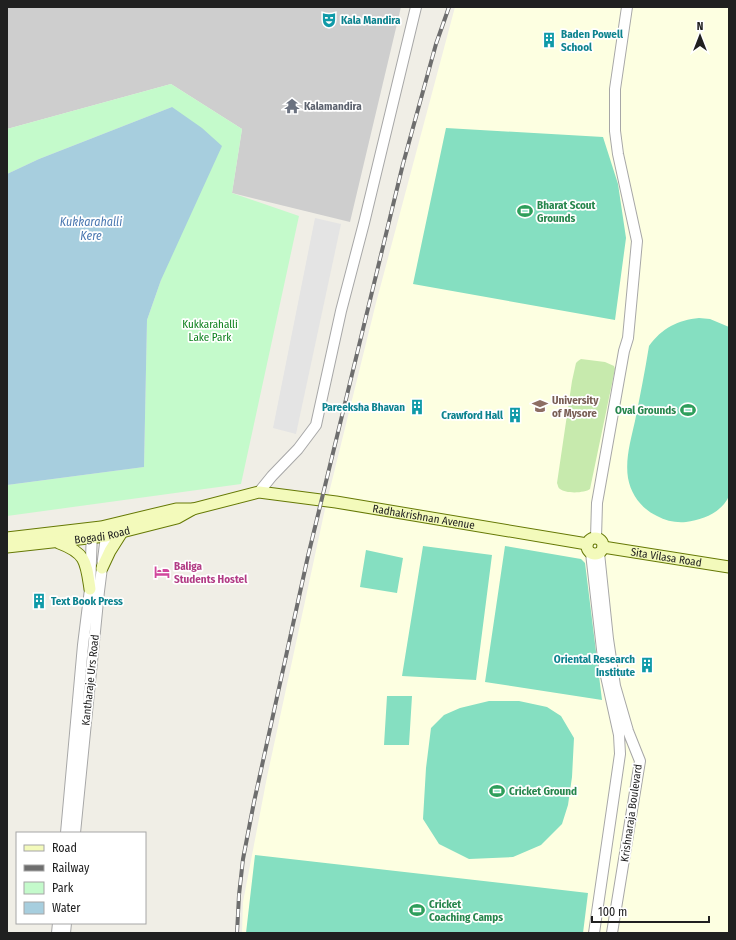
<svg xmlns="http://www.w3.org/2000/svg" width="736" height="940" viewBox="0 0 736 940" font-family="'Fira Sans Condensed',sans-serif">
<rect width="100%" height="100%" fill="#f0eee6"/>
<!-- education -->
<path fill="#fdffe1" d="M455 7H729V933H242L243 902 267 777 325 509 376 303Z"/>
<!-- religious -->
<path fill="#cecece" d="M7 7H401L350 222 232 193 242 129 171 84 7 129Z"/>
<!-- grass -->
<path fill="#c7eaad" d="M581 359 605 362 614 366 615 369 590 489C585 493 566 494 560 489 558 488 558 485 557 483L572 381 576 363 578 361Z"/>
<!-- park -->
<path fill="#c4facb" d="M171 84 242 129 232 193 299 216 241 484 7 516V485L144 467 147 320 161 280 172 107 39 159 7 174V129Z"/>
<!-- pitch -->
<path fill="#85dfc1" d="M446 128 603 137 618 184 626 238 615 320 413 284Z
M699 318 710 319 729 327V496C722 512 703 520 686 522 676 523 666 521 657 516 642 509 631 495 628 478 625 459 631 439 635 421 640 396 645 371 649 346 662 328 678 320 699 318Z
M423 546 492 555 476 680 402 676Z
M505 546 581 559 585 563 602 700 485 682Z
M366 550 403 558 397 593 360 587Z
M387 696H412L409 745H384Z
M489 701H519L547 707 561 716 574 738 572 777 568 805 562 824 541 845 513 857 469 859 439 844 423 819 426 768 431 728 444 715 460 708Z
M255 855 588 893 583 933H246Z"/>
<!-- parking -->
<path fill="#e4e4e4" d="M315 218 341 224 296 434 273 428Z"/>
<!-- water -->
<path fill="#a7cede" d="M172 107 202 128 222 146 161 280 147 320 144 467 7 485V174L39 159Z"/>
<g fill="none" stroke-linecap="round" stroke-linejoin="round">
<defs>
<path id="tertiary" d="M259 492 272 476 298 449 316 425 341 311 364 223 416 7
M596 538 597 503 624 351 628 338 637 241 618 154 615 131V89L627 7
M591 553 604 667 619 735 620 754 594 933
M599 553 608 639 615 686 628 731 640 761 612 933
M66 833 83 645 90 589 92 530
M75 833 99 591 106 536 105 528
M57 933 58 923
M65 933 66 923"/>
<g id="secondary">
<circle cx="595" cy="546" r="8"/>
<path d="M7 538 101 527 176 509H193"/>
<path d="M59 543C86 553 86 562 90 589"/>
<path id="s1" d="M7 547 106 536 177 518 193 509 259 492 336 502 587 544"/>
<path id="s2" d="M603 547 729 567"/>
<path d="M102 568 110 551 122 532"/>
</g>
</defs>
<!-- tertiary casing -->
<use href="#tertiary" stroke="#a7a7a7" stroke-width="12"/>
<!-- secondary casing -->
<use href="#secondary" stroke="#667905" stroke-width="13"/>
<!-- tertiary -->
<use href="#tertiary" stroke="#fff" stroke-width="10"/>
<!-- secondary -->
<use href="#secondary" stroke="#f3fabb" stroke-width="11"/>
<defs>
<path id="rail" d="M237 933 239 895 243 859 254 802 308 556 403 164 436 44 449 7"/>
</defs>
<!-- rail casing -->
<use href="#rail" stroke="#6e6e6e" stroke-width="4"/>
<!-- rail -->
<use href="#rail" stroke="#fff" stroke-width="2.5" stroke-dasharray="8" stroke-linecap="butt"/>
</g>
<!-- icons -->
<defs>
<symbol id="theatre-bare" viewBox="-9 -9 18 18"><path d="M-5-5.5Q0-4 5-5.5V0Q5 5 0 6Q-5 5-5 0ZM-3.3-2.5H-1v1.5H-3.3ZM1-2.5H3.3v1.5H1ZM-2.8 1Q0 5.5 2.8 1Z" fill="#0f9aa8" stroke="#fff" stroke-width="2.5" paint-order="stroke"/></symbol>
<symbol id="building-bare" viewBox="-9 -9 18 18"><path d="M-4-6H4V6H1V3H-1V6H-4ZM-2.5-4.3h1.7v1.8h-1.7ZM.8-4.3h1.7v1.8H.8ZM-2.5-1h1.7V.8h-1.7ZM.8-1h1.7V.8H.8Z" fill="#0f9aa8" stroke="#fff" stroke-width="2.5" paint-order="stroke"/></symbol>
<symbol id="temple-bare" viewBox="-9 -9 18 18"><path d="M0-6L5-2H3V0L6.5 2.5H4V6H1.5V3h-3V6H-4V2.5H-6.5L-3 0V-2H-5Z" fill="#6b7280" stroke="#fff" stroke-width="2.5" paint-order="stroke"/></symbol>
<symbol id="stadium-bare" viewBox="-9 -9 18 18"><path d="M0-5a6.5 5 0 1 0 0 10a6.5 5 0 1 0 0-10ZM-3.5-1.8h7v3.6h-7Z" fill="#2e9e5b" stroke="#fff" stroke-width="2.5" paint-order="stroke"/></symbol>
<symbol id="university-bare" viewBox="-9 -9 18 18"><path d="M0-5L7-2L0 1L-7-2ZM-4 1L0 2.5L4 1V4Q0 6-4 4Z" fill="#8d6e63" stroke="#fff" stroke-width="2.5" paint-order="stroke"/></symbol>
<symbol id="hotel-bare" viewBox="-9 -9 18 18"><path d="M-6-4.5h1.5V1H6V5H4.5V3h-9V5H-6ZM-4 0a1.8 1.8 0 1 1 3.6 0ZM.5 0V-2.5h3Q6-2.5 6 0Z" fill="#d1479c" stroke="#fff" stroke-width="2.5" paint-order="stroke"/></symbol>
</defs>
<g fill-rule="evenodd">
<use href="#theatre-bare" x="318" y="9" width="22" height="22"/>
<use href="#building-bare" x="538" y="29" width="22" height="22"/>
<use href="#temple-bare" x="281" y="95" width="22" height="22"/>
<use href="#stadium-bare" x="514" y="200" width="22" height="22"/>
<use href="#university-bare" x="529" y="395" width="22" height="22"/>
<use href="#building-bare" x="406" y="396" width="22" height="22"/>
<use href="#stadium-bare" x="677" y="399" width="22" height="22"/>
<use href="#building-bare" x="504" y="404" width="22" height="22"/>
<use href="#hotel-bare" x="151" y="561" width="22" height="22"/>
<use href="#building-bare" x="28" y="590" width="22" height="22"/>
<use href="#building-bare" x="636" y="654" width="22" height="22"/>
<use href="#stadium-bare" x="486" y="780" width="22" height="22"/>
<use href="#stadium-bare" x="406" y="899" width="22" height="22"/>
</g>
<g text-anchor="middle" stroke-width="3.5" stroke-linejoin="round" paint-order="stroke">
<!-- culture labels -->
<g font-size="11" font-weight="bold" fill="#0d838f" stroke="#fff" text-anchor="start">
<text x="341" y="24">Kala Mandira</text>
<text x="561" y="38">Baden Powell<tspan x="561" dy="13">School</tspan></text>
<text x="405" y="411" text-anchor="end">Pareeksha Bhavan</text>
<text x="503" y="419" text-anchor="end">Crawford Hall</text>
<text x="51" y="605">Text Book Press</text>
<text x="635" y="663" text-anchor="end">Oriental Research<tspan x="635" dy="13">Institute</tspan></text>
</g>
<!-- worship labels -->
<g font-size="11" font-weight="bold" fill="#5b616d" stroke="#fff" text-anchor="start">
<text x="304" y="110">Kalamandira</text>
</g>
<!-- leisure labels -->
<g font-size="11" font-weight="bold" fill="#27864d" stroke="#fff" text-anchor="start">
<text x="537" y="209">Bharat Scout<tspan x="537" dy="13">Grounds</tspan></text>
<text x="676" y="414" text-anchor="end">Oval Grounds</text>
<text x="509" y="795">Cricket Ground</text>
<text x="429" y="908">Cricket<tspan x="429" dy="13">Coaching Camps</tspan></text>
</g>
<!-- park labels -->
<g font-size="11" fill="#0c801c" stroke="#fff">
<text x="210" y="328">Kukkarahalli<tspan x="210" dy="13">Lake Park</tspan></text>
</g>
<!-- education labels -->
<g font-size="11" font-weight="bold" fill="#785e54" stroke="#fff" text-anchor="start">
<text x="552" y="404">University<tspan x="552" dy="13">of Mysore</tspan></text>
</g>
<!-- street labels -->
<g font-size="11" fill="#202020" stroke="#fff">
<text dy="4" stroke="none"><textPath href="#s1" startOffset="426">Radhakrishnan Avenue</textPath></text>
<text dy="4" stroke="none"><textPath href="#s1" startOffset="96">Bogadi Road</textPath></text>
<text dy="4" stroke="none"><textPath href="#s2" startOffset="64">Sita Vilasa Road</textPath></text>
<text transform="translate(90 680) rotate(-84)" y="4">Kantharaje Urs Road</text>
<text transform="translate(631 813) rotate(-82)" y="4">Krishnaraja Boulevard</text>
</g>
<!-- hotel labels -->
<g font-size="11" font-weight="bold" fill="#b23c85" stroke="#fff" text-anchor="start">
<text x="174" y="570">Baliga<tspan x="174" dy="13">Students Hostel</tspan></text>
</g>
<!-- water labels -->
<g font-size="12" font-style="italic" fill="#4b78b1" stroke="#fff">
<text x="91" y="226">Kukkarahalli<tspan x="91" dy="14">Kere</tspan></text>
</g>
</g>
<!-- border -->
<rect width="736" height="940" fill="none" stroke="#202020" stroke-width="16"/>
<!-- legend -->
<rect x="16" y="832" width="130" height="92" fill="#ffffff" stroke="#a6a6a6"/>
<rect x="24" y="845" width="20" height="6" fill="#f3fabb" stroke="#a6a6a6"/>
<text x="52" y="852" font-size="12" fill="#202020">Road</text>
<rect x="24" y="865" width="20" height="6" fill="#6e6e6e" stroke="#a6a6a6"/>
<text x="52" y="872" font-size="12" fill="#202020">Railway</text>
<rect x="24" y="882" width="20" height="12" fill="#c4facb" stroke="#a6a6a6"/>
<text x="52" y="892" font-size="12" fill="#202020">Park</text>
<rect x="24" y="902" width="20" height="12" fill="#a7cede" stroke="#a6a6a6"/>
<text x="52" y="912" font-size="12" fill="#202020">Water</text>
<!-- north arrow -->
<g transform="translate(700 36)" stroke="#ffffff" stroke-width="3" paint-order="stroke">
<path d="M0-3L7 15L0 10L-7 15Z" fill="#202020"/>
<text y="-6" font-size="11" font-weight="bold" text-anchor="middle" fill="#202020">N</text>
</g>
<!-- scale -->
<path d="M592 916v6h117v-6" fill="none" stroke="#202020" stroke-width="2"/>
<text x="598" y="916" font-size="12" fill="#202020" stroke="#ffffff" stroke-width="3" paint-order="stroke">100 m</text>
</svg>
